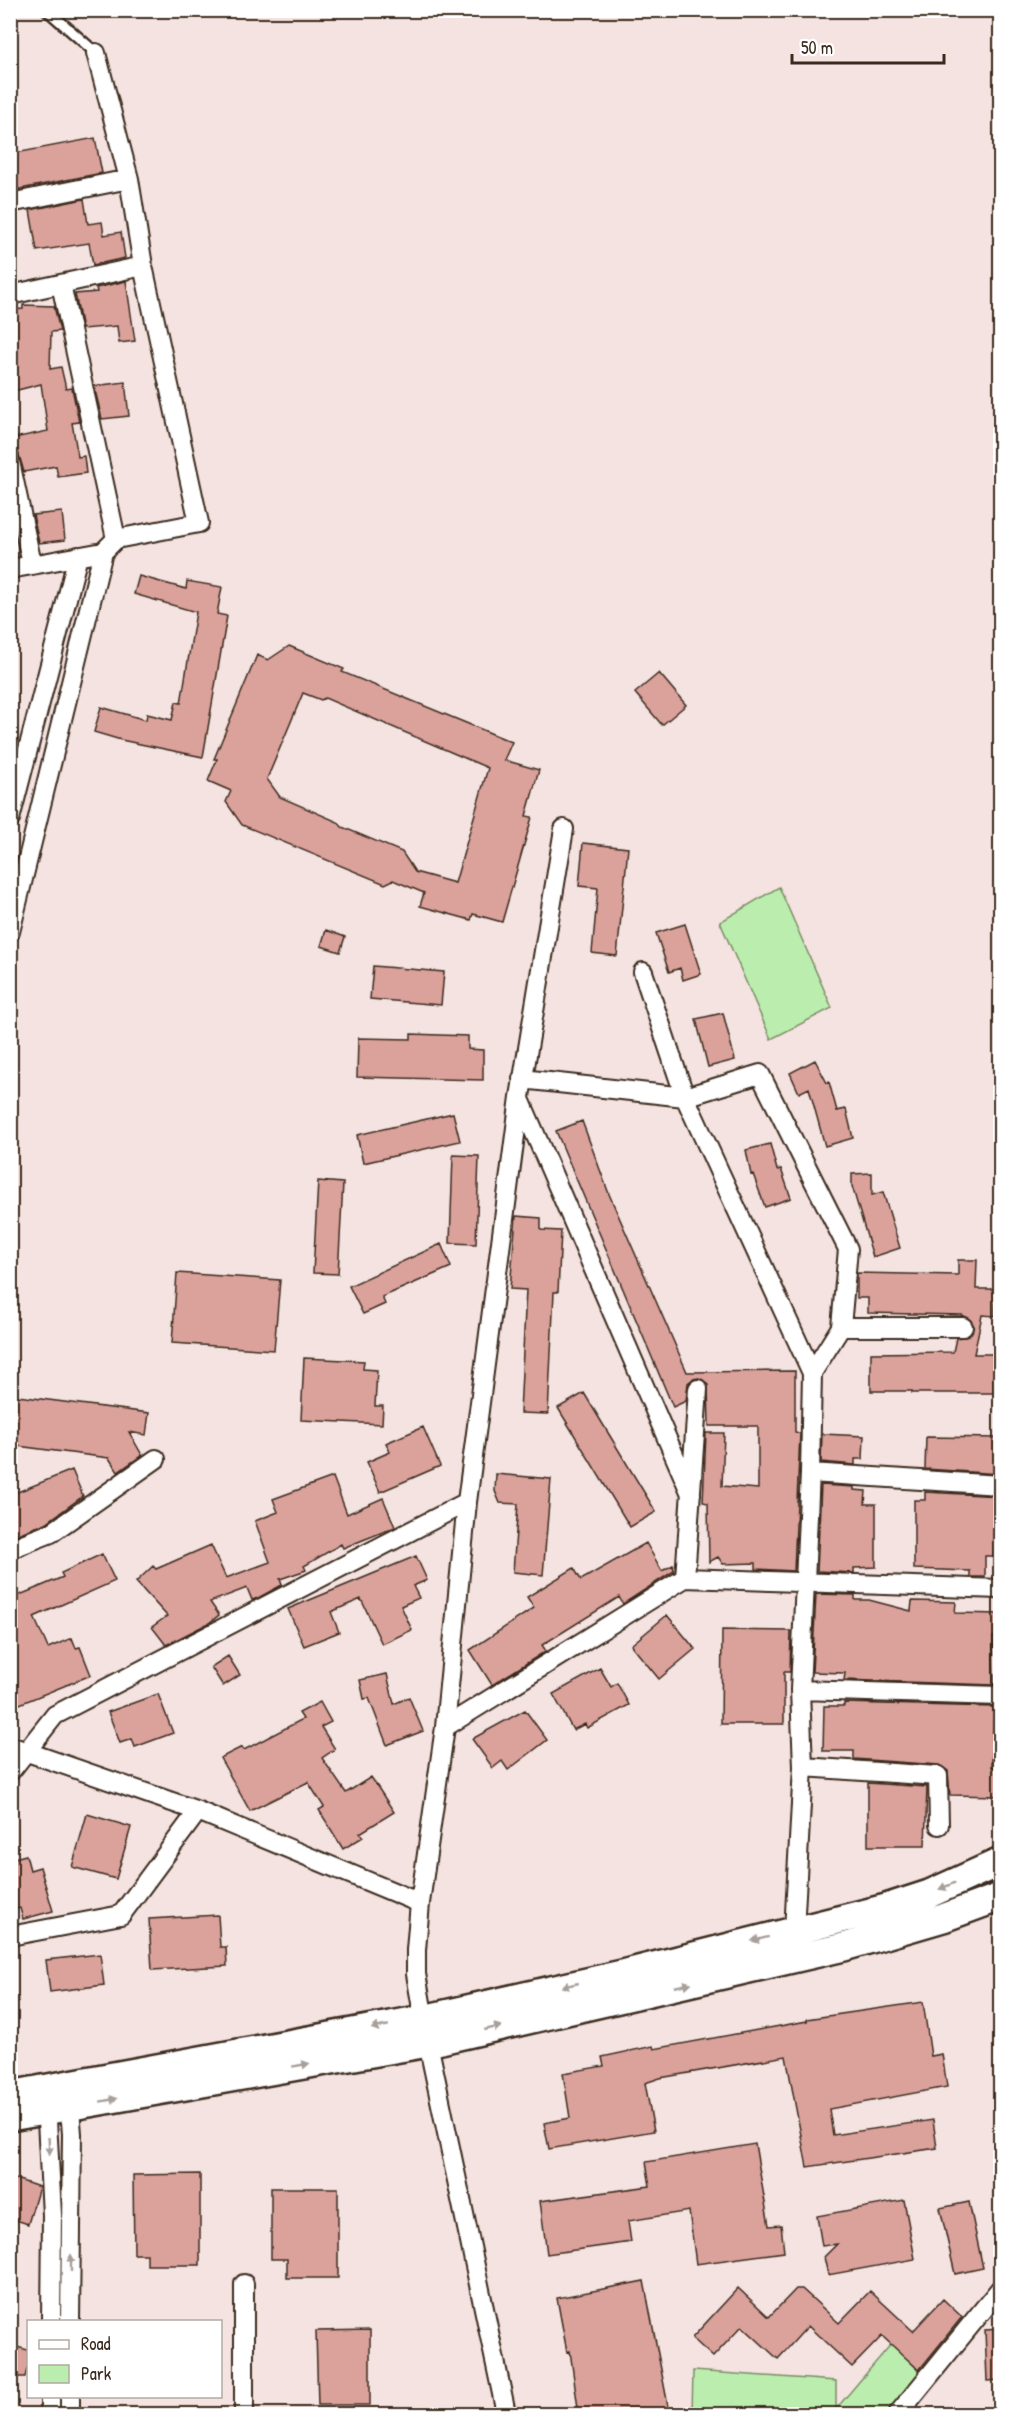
<svg xmlns="http://www.w3.org/2000/svg" width="1011" height="2425" viewBox="0 0 1011 2425" font-family="'Patrick Hand',sans-serif">
<rect width="100%" height="100%" fill="#f4e3e1"/>
<filter id="ink" filterUnits="userSpaceOnUse"><feTurbulence type="fractalNoise" baseFrequency=".0167" numOctaves="2"/><feDisplacementMap in="SourceGraphic" scale="12" xChannelSelector="R" yChannelSelector="G"/><feConvolveMatrix kernelMatrix="1 2 1 2 8 2 1 2 1" color-interpolation-filters="sRGB"/></filter>
<g filter="url(#ink)">
<!-- green -->
<path fill="#bbeeae" stroke="#7b8c66" stroke-width="1.5" d="M779 887 832 1008 771 1039 720 922Z
M892 2343 925 2377 889 2414H692L693 2371 836 2381V2409Z"/>
<!-- building -->
<path fill="#dba19b" stroke="#3b2a1e" stroke-width="1.5" fill-rule="evenodd" d="M95 138 102 173 10 191V154Z
M84 199 88 224 102 222 104 235 121 232 125 258 93 265 89 243 37 251 30 210Z
M126 281 135 341 119 343 117 326 82 329 75 294 97 292 96 288Z
M23 305 54 306 60 331 51 332 50 369 61 367 66 389 72 388 79 422 72 423 78 457 84 456 86 473 58 477 56 466 24 472 14 438 48 431 41 384 10 392V310L23 309Z
M125 382 129 416 102 419 94 386Z
M62 512 65 540 39 543 33 515Z
M139 576 186 589 187 581 222 587 217 614 227 616 203 757 121 740 94 732 101 707 146 720 147 714 172 720 176 702 181 703 196 612 134 594Z
M289 646 344 669 342 672 512 742 504 760 539 770 526 816 532 817 502 922 473 914 471 920 420 906 424 893 393 880 385 884 242 825 226 802 231 791 208 781 217 759H214L257 655 268 660ZM303 693 321 700 325 698 488 768 455 883 415 872 402 852 342 827 338 822 280 797 267 779Z
M659 673 686 705 662 725 635 693Z
M583 843 628 848 617 956 592 953 598 888 579 886Z
M685 924 701 974 683 980 680 968 669 972 656 933Z
M326 930 345 937 340 952 321 946Z
M373 966 444 972 441 1005 370 999Z
M723 1013 735 1060 708 1067 696 1019Z
M411 1034 468 1036V1049L483 1050V1080L357 1077 358 1038 411 1039Z
M815 1060 827 1083 829 1082 837 1111 846 1109 853 1138 825 1146 809 1088 799 1093 790 1073Z
M453 1113 460 1141 363 1163 357 1135Z
M582 1121 609 1194 687 1372 795 1371V1432L800 1433 794 1571 756 1569V1563L723 1564 718 1557 709 1562 708 1503 703 1502 706 1433H724L722 1486 758 1489V1426H709L708 1385 699 1378 693 1379 688 1383 686 1401 673 1407 556 1131Z
M770 1144 777 1170 781 1169 791 1198 765 1207 753 1174 751 1175 746 1150Z
M453 1155 479 1156 476 1244 450 1243Z
M872 1173V1195L883 1192 900 1248 873 1257 852 1186V1174Z
M318 1181 343 1183 338 1274 313 1273Z
M516 1216 541 1218V1230L561 1231 558 1292H554L548 1414 520 1413 526 1290 510 1289Z
M441 1244 451 1267 382 1297 385 1304 363 1314 349 1286Z
M958 1260H977L976 1289H996L995 1316 982 1315 974 1354H1000V1375H994V1393H912V1391H871V1353L953 1352 956 1338 969 1336 974 1326 969 1318 962 1315 868 1313V1298H857V1273L958 1275Z
M177 1273 280 1280 274 1350 172 1343Z
M304 1358 364 1361 363 1369 377 1370 375 1406H383L382 1424 301 1420Z
M584 1393 656 1512 630 1527 558 1408Z
M10 1395 149 1413 146 1435 129 1432 142 1455 118 1472 109 1458 10 1445Z
M423 1427 440 1466 380 1492 367 1462 390 1452 386 1443Z
M822 1434 864 1436 863 1459H855V1465L821 1462Z
M926 1437 1000 1438V1474L925 1469Z
M72 1470 83 1496 46 1523 10 1537V1495Z
M496 1474 551 1479 543 1575 513 1572 518 1504 500 1503 495 1491Z
M333 1477 347 1514 383 1498 395 1527 343 1548 341 1544 304 1566 306 1570 280 1579 282 1585 258 1598 252 1600 247 1588 210 1602 219 1615 209 1623 166 1645 152 1627 167 1616 136 1582 153 1566 156 1569 211 1545 226 1578 270 1562 255 1521 278 1512 273 1499Z
M821 1485 854 1487V1490L866 1491 865 1504H876V1567L854 1568V1573L817 1571Z
M925 1492 1000 1496V1535H995L994 1556H985V1577H970V1571L914 1569V1500H925Z
M646 1543 662 1571 673 1565 674 1571 623 1604 619 1597 542 1645 546 1651 492 1685 470 1650 534 1608 527 1597 574 1568 581 1580Z
M102 1554 115 1581 34 1617 48 1648 72 1638 76 1648 80 1647 91 1675 10 1708V1599L63 1577 61 1573Z
M416 1556 427 1580 413 1586 419 1598 401 1606 412 1630 382 1644 361 1599 331 1612 339 1632 304 1646 288 1609Z
M816 1594 855 1595V1600H869L911 1611 912 1601 956 1602 955 1613 1000 1614V1637H993L994 1685 844 1680 845 1673 812 1672Z
M667 1615 695 1649 659 1679 631 1645Z
M722 1630 791 1631 790 1672H784V1724H721Z
M228 1656 240 1675 223 1686 211 1667Z
M600 1668 611 1687 617 1683 629 1705 587 1728 585 1724 573 1730 553 1694Z
M387 1674 394 1704 409 1697 423 1731 387 1745 369 1698 364 1699 360 1680Z
M158 1694 173 1733 135 1747 132 1739 120 1743 108 1712Z
M320 1702 331 1722 321 1727 335 1749 322 1758 346 1793 371 1777 394 1812 360 1833 363 1837 343 1849 319 1810 324 1807 308 1782 250 1811 220 1758 242 1747 244 1750 303 1719 299 1713Z
M844 1703 994 1707 992 1767H1000V1796L950 1795 948 1771 939 1765 854 1759V1751H823L824 1706H844Z
M525 1710 547 1740 508 1770 502 1761 493 1768 472 1739Z
M868 1783 927 1787 925 1846H868Z
M87 1814 131 1827 116 1879 72 1867Z
M26 1855 30 1870 40 1867 53 1911 23 1919 20 1908 10 1910V1859Z
M218 1915 220 1947H226L227 1966 152 1970 149 1919Z
M100 1954 104 1985 50 1992 46 1960Z
M923 2002 931 2056 942 2054 947 2087 829 2109 833 2135 933 2120 937 2148 807 2167 786 2056 660 2078 645 2083 654 2131 549 2149 544 2123 570 2118 563 2073 604 2066 602 2057 653 2046 654 2049 807 2021V2019Z
M755 2144 769 2226 781 2225 784 2252 696 2264 689 2211 628 2221 631 2242 547 2254 540 2201 650 2186 646 2162Z
M200 2174V2265H147V2254H134L133 2175Z
M10 2177 39 2187 28 2224 10 2218Z
M271 2188H338V2278H287V2259H271Z
M904 2200 915 2259 828 2275 824 2257 837 2244 822 2246 817 2216Z
M969 2202 983 2268 955 2274 940 2208Z
M644 2281 669 2411 649 2415H579L570 2351 567 2352 557 2298Z
M738 2288 769 2317 796 2289H802L839 2323 870 2291 913 2331 943 2299 962 2317 919 2370 882 2336 852 2367 808 2326 778 2359 742 2326 713 2357 692 2338Z
M1000 2329V2380L987 2381 985 2330Z
M370 2330V2405H318L316 2331Z
M10 2345 28 2350V2366L25 2377H10Z"/>
<g fill="none" stroke-linecap="round" stroke-linejoin="round">
<defs>
<path id="service" d="M47 10 96 53"/>
<path id="minor" d="M10 203 129 179
M61 284 116 539
M10 295 143 266
M10 462 32 564
M10 569 103 552 116 539 199 523 143 266 129 179 96 53
M10 819 78 556
M10 932 103 552
M643 972 685 1097 812 1373
M522 1079 685 1097 760 1074 848 1249 841 1327
M520 1099 691 1494
M810 1473 1000 1485
M10 1549 51 1533 156 1459
M685 1578 698 1389
M800 1690 1000 1696
M445 1727 685 1578 1000 1589
M10 1746 198 1811 420 1903
M803 1767 938 1776 939 1825
M10 1772 55 1715 467 1502
M794 1931 803 1767 800 1690 810 1473 812 1373 841 1327H963
M10 1936 121 1915 198 1811
M69 2096 72 2134 70 2322
M46 2101 52 2215 51 2322
M50 2396V2414
M70 2414V2396
M244 2414V2284
M503 2414 505 2408 428 2043 416 1974V1950L420 1903 445 1727 467 1502 520 1097 564 829
M898 2414 1000 2289"/>
<path id="primary" d="M10 2095 423 2019 622 1974 886 1908 929 1894 1000 1862
M10 2117 428 2043 844 1947 943 1918 1000 1897"/>
</defs>
<!-- service casing -->
<use href="#service" stroke="#3b2a1e" stroke-width="14"/>
<!-- minor casing -->
<use href="#minor" stroke="#3b2a1e" stroke-width="22"/>
<!-- primary casing -->
<use href="#primary" stroke="#3b2a1e" stroke-width="32"/>
<!-- service -->
<use href="#service" stroke="#fff" stroke-width="9"/>
<!-- minor -->
<use href="#minor" stroke="#fff" stroke-width="18"/>
<!-- primary -->
<use href="#primary" stroke="#fff" stroke-width="27"/>
</g>
<!-- one-way arrows -->
<defs><path id="oneway-solid" d="M-6-.8H1V-3.2L6.5 0L1 3.2V.8H-6Z" transform="scale(1.5)"/></defs>
<g fill="#a79f9a">
<use href="#oneway-solid" transform="translate(947 1886) rotate(157)"/>
<use href="#oneway-solid" transform="translate(760 1939) rotate(166)"/>
<use href="#oneway-solid" transform="translate(570 1985) rotate(167)"/>
<use href="#oneway-solid" transform="translate(683 1985) rotate(-13)"/>
<use href="#oneway-solid" transform="translate(380 2027) rotate(169)"/>
<use href="#oneway-solid" transform="translate(493 2028) rotate(-13)"/>
<use href="#oneway-solid" transform="translate(301 2065) rotate(-10)"/>
<use href="#oneway-solid" transform="translate(109 2100) rotate(-10)"/>
<use href="#oneway-solid" transform="translate(49 2146) rotate(87)"/>
<use href="#oneway-solid" transform="translate(71 2263) rotate(-90)"/>
</g>
</g>
<!-- margin -->
<rect width="1011" height="2425" fill="none" stroke="#fff" stroke-width="36"/>
<rect x="18" y="18" width="975" height="2389" fill="none" stroke="#3b2a1e" stroke-width="2" filter="url(#ink)"/>
<!-- legend -->
<rect x="27" y="2320" width="195" height="78" fill="#ffffff" stroke="#b1aaa5" stroke-width="1.5"/>
<rect x="39" y="2340" width="30" height="9" fill="#ffffff" stroke="#b1aaa5" stroke-width="1.5"/>
<text x="81" y="2350" font-size="18" fill="#3b2a1e">Road</text>
<rect x="39" y="2365" width="30" height="18" fill="#bbeeae" stroke="#b1aaa5" stroke-width="1.5"/>
<text x="81" y="2380" font-size="18" fill="#3b2a1e">Park</text>
<!-- scale -->
<path d="M792 54v9h152v-9" fill="none" stroke="#3b2a1e" stroke-width="3"/>
<text x="801" y="54" font-size="18" fill="#3b2a1e" stroke="#ffffff" stroke-width="4.5" paint-order="stroke">50 m</text>
</svg>
